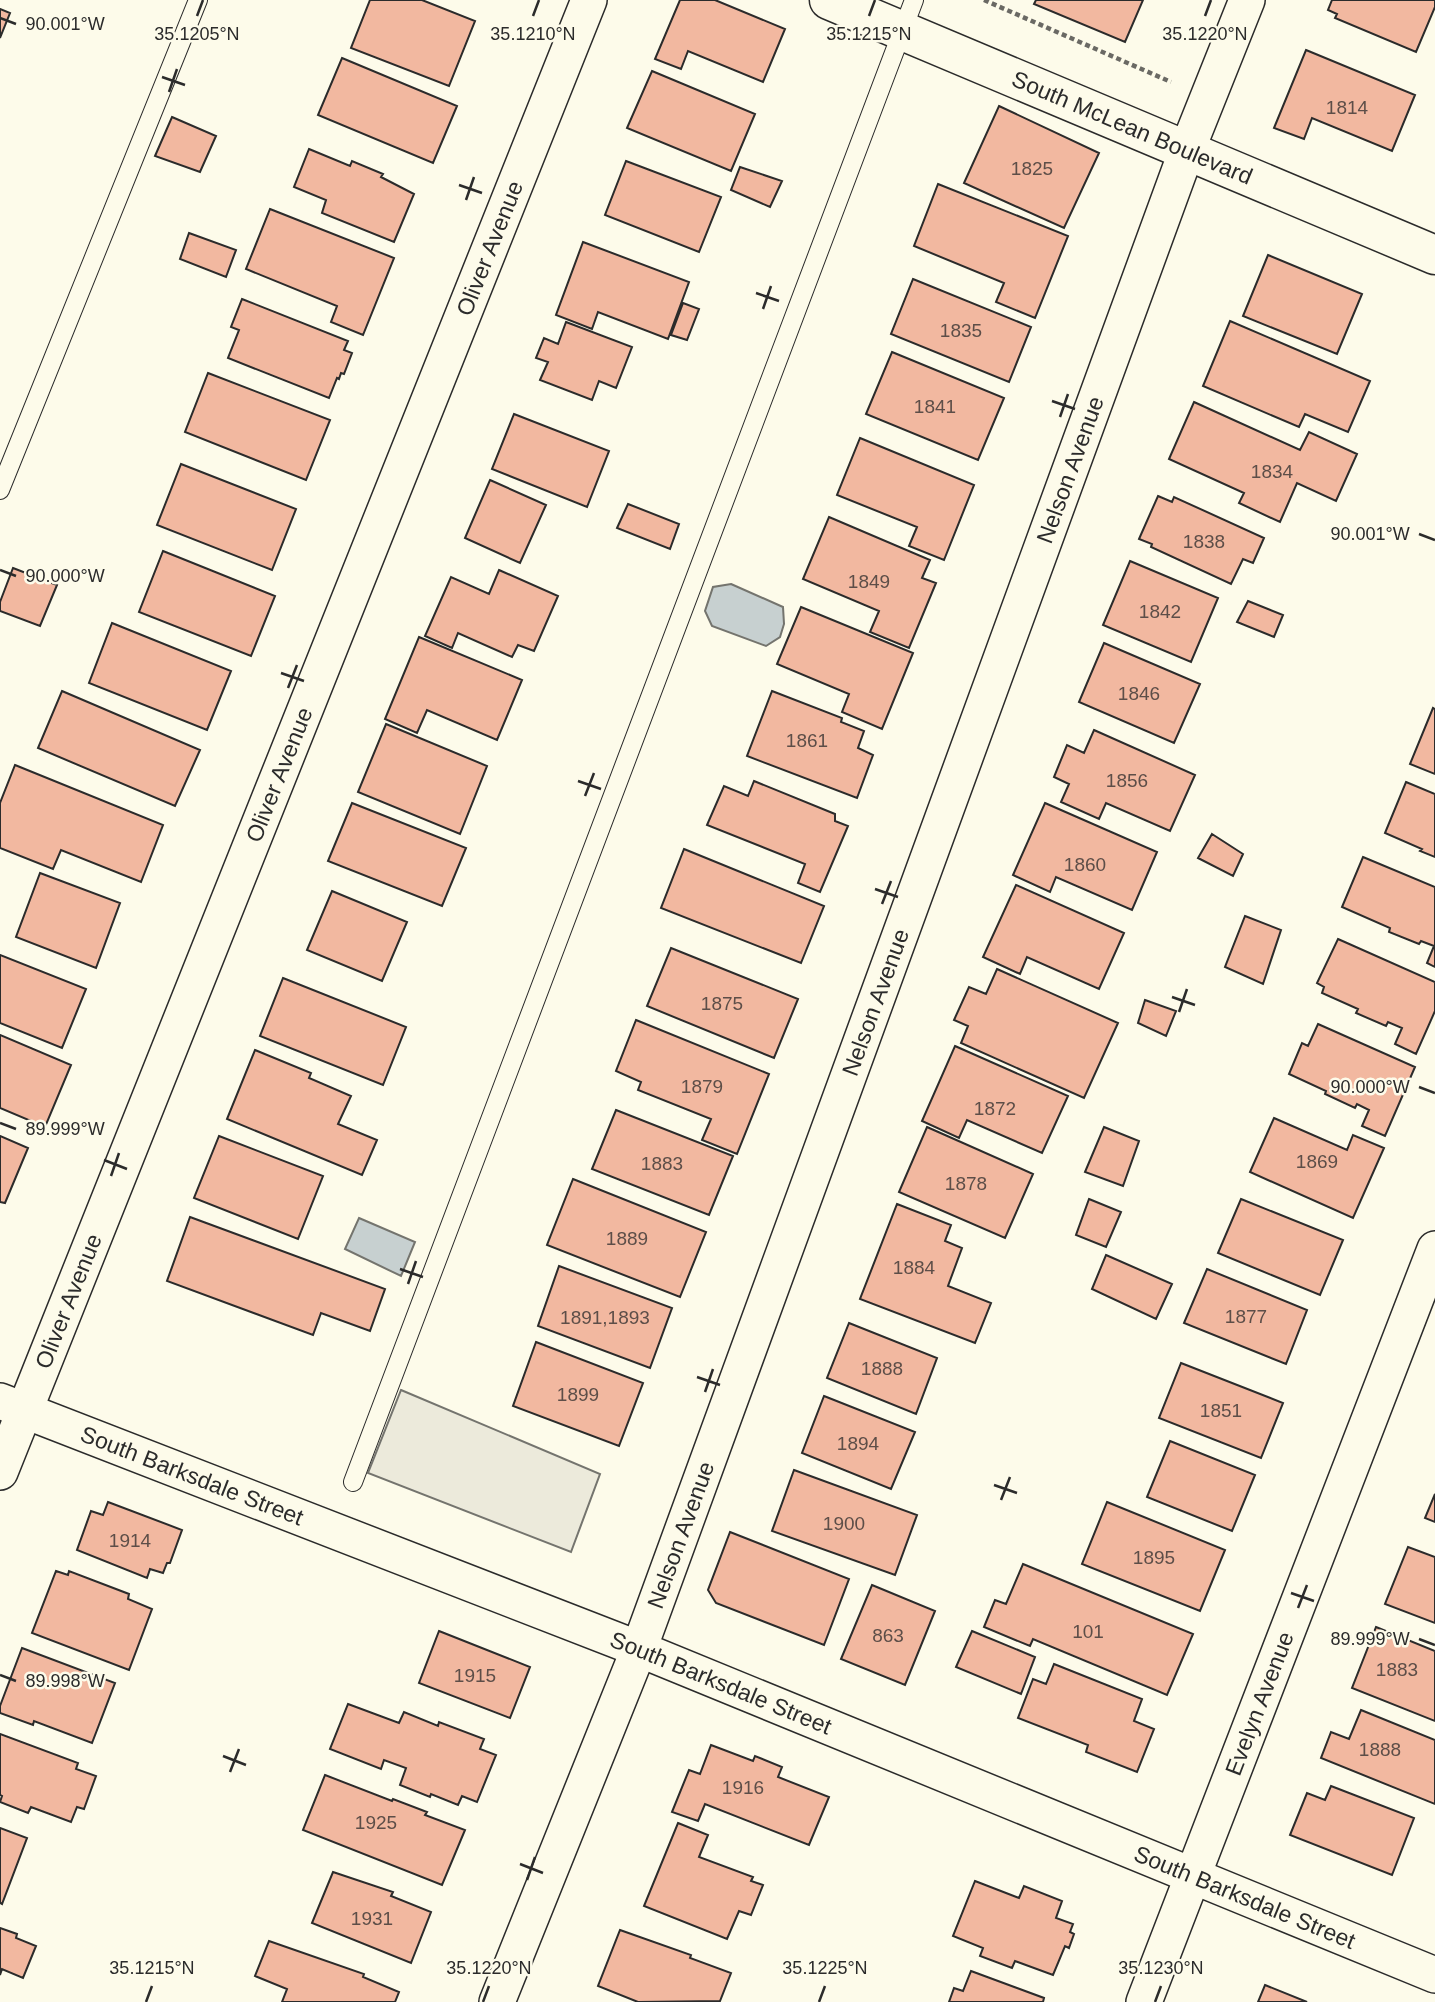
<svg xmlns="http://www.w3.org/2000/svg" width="1435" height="2002" viewBox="0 0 1435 2002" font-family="Helvetica,sans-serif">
<rect width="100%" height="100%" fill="#fdfbea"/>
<!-- parking -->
<path fill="#eceadb" stroke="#74746e" stroke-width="2" d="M401 1390 600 1474 571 1552 368 1473Z"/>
<!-- water -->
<path fill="#c7d0d0" stroke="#74746e" stroke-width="2" d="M731 584 783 607 784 624 780 637 766 646 712 626 705 611 713 587Z
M359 1218 415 1242 401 1276 345 1249Z"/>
<!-- building -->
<path fill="#f2b8a0" stroke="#2b2b2b" stroke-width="2" d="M370 0H422L475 21 449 86 351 48Z
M680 0H715L785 29 763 82 688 51 681 69 655 59Z
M1036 0H1143L1125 42 1034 4Z
M1332 0H1435V7L1416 52 1335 18 1337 14 1328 10Z
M0 9 10 13 0 38Z
M1306 50 1415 95 1392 151 1312 118 1304 139 1274 128Z
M342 58 457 106 433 163 318 115Z
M652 71 755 114 731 171 627 128Z
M999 106 1099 153 1064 228 964 183Z
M172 117 216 136 200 172 155 156Z
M309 149 350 166 352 161 383 174 381 177 414 194 394 242 322 213 326 200 294 187Z
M626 161 721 197 699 252 605 215Z
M740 167 782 181 770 207 731 190Z
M938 184 1068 236 1035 318 996 302 1004 283 914 246Z
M270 209 394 258 363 335 331 322 337 306 246 269Z
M189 233 236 250 226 277 180 259Z
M583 242 689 282 668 339 598 312 592 329 556 315Z
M1268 255 1362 294 1337 354 1243 316Z
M913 279 1031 327 1009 382 891 334Z
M242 299 348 341 344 350 352 353 344 374 341 373 339 379 337 378 329 398 228 358 239 330 231 327Z
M683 303 699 309 687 340 671 335Z
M1230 321 1370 381 1348 432 1305 414 1299 427 1203 386Z
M566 322 632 347 616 388 599 381 592 400 540 380 548 362 536 358 544 338 558 344Z
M892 352 1004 398 978 460 866 414Z
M208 373 330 420 306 480 185 432Z
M1194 402 1300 450 1309 432 1357 454 1336 501 1297 483 1280 522 1239 503 1244 493 1169 459Z
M514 414 609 451 587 507 492 469Z
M860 438 974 485 944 560 909 546 917 527 837 495Z
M181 464 296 509 272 570 157 525Z
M490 480 546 505 520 563 465 538Z
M1158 496 1172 502 1174 497 1264 538 1253 563 1243 559 1231 584 1151 547 1152 544 1139 539Z
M628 504 679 524 670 549 617 528Z
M829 517 930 560 922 578 936 583 909 648 870 632 879 611 803 579Z
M163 551 275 596 251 656 139 612Z
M1130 561 1218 598 1191 662 1103 625Z
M13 568 57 585 40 626 0 611V602Z
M499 570 558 596 534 651 518 645 512 657 458 633 452 648 425 636 451 577 489 594Z
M1248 601 1283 615 1274 637 1237 622Z
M801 607 913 653 882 729 842 712 849 694 777 664Z
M112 623 231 671 207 730 89 683Z
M419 637 522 680 497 740 427 710 417 733 385 719Z
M1104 643 1200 684 1174 743 1079 702Z
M62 691 200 750 175 806 38 748Z
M772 691 842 718 841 722 864 731 858 748 873 755 857 798 747 756Z
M1433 708 1435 709V774L1410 764Z
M386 724 487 766 460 834 358 792Z
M1094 730 1195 775 1170 831 1106 803 1099 819 1061 802 1069 784 1054 777 1067 745 1084 753Z
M15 765 163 825 141 882 61 850 53 869 0 848V803Z
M754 781 835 814V821L848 826 820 892 798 883 805 864 707 825 724 786 748 796Z
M1406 782 1435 794V857L1420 851 1422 849 1385 833Z
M352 803 466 848 442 906 328 861Z
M1045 803 1157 852 1132 910 1056 877 1050 892 1013 875Z
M1212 834 1243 854 1233 876 1198 858Z
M684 849 824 906 801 963 661 908Z
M1363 857 1435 887V967L1427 963 1434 946 1421 941 1419 944 1389 932 1390 928 1342 907Z
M40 873 120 903 96 968 16 937Z
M1016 885 1124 933 1099 989 1027 957 1020 974 983 957Z
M332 891 407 922 382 981 307 950Z
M1245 916 1281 930 1263 984 1225 967Z
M1338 939 1435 982V1011L1416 1054 1395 1044 1402 1028 1388 1022 1386 1026 1356 1013 1358 1009 1322 993 1324 987 1317 983Z
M671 948 798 999 774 1058 647 1006Z
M0 955 86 989 62 1048 0 1023Z
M997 969 1118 1023 1084 1098 961 1043 968 1026 954 1020 969 987 986 994Z
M283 978 406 1027 383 1085 260 1036Z
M1145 1000 1176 1011 1166 1036 1138 1023Z
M636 1020 769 1074 737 1154 702 1140 711 1119 638 1090 641 1082 616 1071Z
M1318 1024 1415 1067 1385 1136 1362 1126 1369 1110 1357 1104 1355 1108 1325 1094 1326 1091 1289 1074 1302 1043 1308 1046Z
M0 1035 71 1065 45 1127 0 1108Z
M955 1046 1068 1096 1042 1153 967 1120 959 1138 922 1121Z
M255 1050 311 1073 309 1078 351 1096 338 1124 377 1140 362 1175 227 1119Z
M616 1110 733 1156 709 1215 592 1169Z
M1274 1118 1347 1150 1353 1135 1384 1148 1353 1218 1250 1172Z
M927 1127 1033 1174 1005 1238 899 1192Z
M1104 1127 1139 1141 1123 1186 1085 1172Z
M0 1136 28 1148 5 1203 0 1202Z
M219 1136 323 1176 298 1239 194 1198Z
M573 1179 706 1232 680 1297 547 1245Z
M1089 1199 1121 1212 1106 1247 1076 1235Z
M1241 1199 1343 1240 1320 1295 1218 1253Z
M897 1204 951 1225 945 1241 962 1248 948 1286 991 1303 975 1343 860 1299Z
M190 1217 385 1289 370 1331 321 1313 313 1335 167 1281Z
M1106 1255 1172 1284 1156 1319 1092 1289Z
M559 1266 672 1308 650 1368 538 1326Z
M1207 1269 1307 1310 1286 1364 1184 1323Z
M849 1323 937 1358 916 1414 827 1378Z
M536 1342 643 1383 619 1446 513 1406Z
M1181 1363 1283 1403 1261 1458 1159 1418Z
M824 1396 915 1432 891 1489 802 1453Z
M1170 1441 1255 1475 1232 1531 1147 1497Z
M794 1470 917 1515 895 1575 772 1531Z
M1435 1494V1522L1425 1518Z
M108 1502 182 1530 170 1563H167L163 1573 150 1569 147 1578 77 1550 91 1511 103 1515Z
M1107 1502 1225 1550 1200 1611 1082 1564Z
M730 1532 849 1579 824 1645 716 1603 708 1590Z
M1408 1547 1435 1557V1623L1385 1604Z
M1023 1564 1193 1634 1167 1695 1033 1639 1030 1646 984 1627 995 1600 1006 1604Z
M56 1571 68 1575 69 1571 129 1594 128 1599 152 1609 129 1670 32 1633Z
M872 1585 935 1611 905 1685 841 1659Z
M1376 1627 1435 1651V1721L1352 1688Z
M439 1631 530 1667 510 1718 419 1683Z
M972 1631 1035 1657 1021 1694 956 1667Z
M22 1648 115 1683 92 1743 34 1721 33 1725 0 1713V1706Z
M1054 1664 1142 1699 1134 1721 1154 1729 1137 1772 1086 1752 1088 1745 1018 1718 1033 1679 1046 1684Z
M348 1704 399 1723 404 1712 438 1726 439 1722 484 1739 480 1749 496 1755 477 1802 462 1796 458 1805 431 1794 430 1797 400 1785 406 1768 384 1760 381 1769 330 1749Z
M1361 1710 1435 1740V1804L1321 1758 1331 1732 1349 1739Z
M0 1734 78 1763 76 1769 96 1776 84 1809 77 1807 71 1822 31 1807 28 1813 0 1802 2 1796 0 1795Z
M711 1745 753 1761 755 1756 782 1767 778 1777 829 1797 809 1845 705 1804 698 1821 672 1812 689 1770 700 1774Z
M325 1775 392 1801 393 1799 427 1812 425 1815 465 1830 442 1885 303 1830Z
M1331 1786 1414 1818 1392 1875 1290 1835 1307 1793 1325 1800Z
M678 1823 708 1835 699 1857 753 1877 751 1881 763 1885 751 1915 739 1911 727 1939 644 1906Z
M0 1828 27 1838 2 1904 0 1903Z
M333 1872 393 1892 391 1896 431 1912 411 1963 312 1923Z
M975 1881 1019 1898 1024 1886 1062 1901 1056 1918 1073 1924 1070 1932 1074 1934 1069 1948 1065 1946 1053 1975 1015 1961 1012 1968 980 1956 983 1948 953 1936Z
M0 1928 17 1934 16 1938 36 1946 23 1978 2 1969 0 1975Z
M620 1930 691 1955 690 1958 731 1973 720 2001 638 2002 598 1986Z
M269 1941 364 1974 363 1977 399 1992 395 2002H282L287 1989 255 1976Z
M971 1971 1044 1998 1043 2002H949L954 1988 963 1991Z
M1265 1985 1307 2002H1258Z"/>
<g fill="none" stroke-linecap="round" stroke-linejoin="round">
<defs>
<path id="service" d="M0 490 198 0
M353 1482 914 0"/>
<g id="minor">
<path id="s1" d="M0 1401 639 1649 1435 1975"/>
<path id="s2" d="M0 1472 589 0"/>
<path id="s3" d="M497 2002 639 1649 1187 150 1247 0"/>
<path id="s4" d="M1144 2002 1435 1249"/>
</g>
<g id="secondary">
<path id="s5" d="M829 0 1435 255"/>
</g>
</defs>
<!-- service casing -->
<use href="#service" stroke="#2b2b2b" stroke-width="20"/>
<!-- minor casing -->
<use href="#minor" stroke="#2b2b2b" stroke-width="38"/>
<!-- secondary casing -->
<use href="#secondary" stroke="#2b2b2b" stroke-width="41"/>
<!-- path -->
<path stroke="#6a6964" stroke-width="4.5" stroke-dasharray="5 3.5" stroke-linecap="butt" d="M984 0 1171 82"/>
<!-- service -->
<use href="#service" stroke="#fdfbea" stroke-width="18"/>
<!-- minor -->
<use href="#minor" stroke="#fdfbea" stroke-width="35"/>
<!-- secondary -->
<use href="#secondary" stroke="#fdfbea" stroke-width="38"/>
</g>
<!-- ticks -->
<path fill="none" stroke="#2b2b2b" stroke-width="2.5" d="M197 16 203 0M533 16 539 0M869 16 875 0M1205 16 1211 0M0 18 16 24M162 77 185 85M169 92 177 69M459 185 482 193M466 200 474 177M756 293 779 301M763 309 771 286M1052 401 1075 409M1060 417 1068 394M1419 534 1435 540M0 570 16 576M281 673 304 681M288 688 297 665M578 781 601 789M585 796 594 773M875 889 898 897M882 904 891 881M1172 997 1195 1005M1179 1012 1187 989M1419 1087 1435 1093M0 1123 16 1129M104 1160 127 1169M111 1176 119 1153M400 1269 423 1277M408 1284 416 1261M697 1377 720 1385M705 1392 713 1369M994 1485 1017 1493M1001 1500 1010 1477M1291 1593 1314 1601M1298 1608 1307 1585M1419 1639 1435 1645M0 1675 16 1681M223 1756 246 1765M230 1772 239 1749M520 1864 543 1873M527 1880 535 1857M146 2002 152 1986M483 2002 489 1986M819 2002 825 1986M1155 2002 1161 1986"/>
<g text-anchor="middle" stroke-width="5" stroke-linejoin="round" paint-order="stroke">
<!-- number labels -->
<g font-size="19" fill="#5d4e48">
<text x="1347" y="114">1814</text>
<text x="1032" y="175">1825</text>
<text x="961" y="337">1835</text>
<text x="935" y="413">1841</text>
<text x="1272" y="478">1834</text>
<text x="1204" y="548">1838</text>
<text x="869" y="588">1849</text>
<text x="1160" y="618">1842</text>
<text x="1139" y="700">1846</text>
<text x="807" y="747">1861</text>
<text x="1127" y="787">1856</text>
<text x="1085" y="871">1860</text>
<text x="722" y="1010">1875</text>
<text x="702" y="1093">1879</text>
<text x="995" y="1115">1872</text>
<text x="1317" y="1168">1869</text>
<text x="662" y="1170">1883</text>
<text x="966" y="1190">1878</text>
<text x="627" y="1245">1889</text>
<text x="914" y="1274">1884</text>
<text x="1246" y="1323">1877</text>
<text x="605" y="1324">1891,1893</text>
<text x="882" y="1375">1888</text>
<text x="578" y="1401">1899</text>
<text x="1221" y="1417">1851</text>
<text x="858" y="1450">1894</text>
<text x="844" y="1530">1900</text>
<text x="130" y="1547">1914</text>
<text x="1154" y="1564">1895</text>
<text x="1088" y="1638">101</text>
<text x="888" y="1642">863</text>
<text x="1397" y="1676">1883</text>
<text x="475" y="1682">1915</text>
<text x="1380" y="1756">1888</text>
<text x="743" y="1794">1916</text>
<text x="376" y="1829">1925</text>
<text x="372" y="1925">1931</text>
</g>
<!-- street labels -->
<g font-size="23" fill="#2b2b2b" stroke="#fdfbea">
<text dy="8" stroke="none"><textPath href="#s5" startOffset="329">South McLean Boulevard</textPath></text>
<text dy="8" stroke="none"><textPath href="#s2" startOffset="1318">Oliver Avenue</textPath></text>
<text dy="8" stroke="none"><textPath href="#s3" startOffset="1636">Nelson Avenue</textPath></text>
<text dy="8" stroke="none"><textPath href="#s2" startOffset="751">Oliver Avenue</textPath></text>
<text dy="8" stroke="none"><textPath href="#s3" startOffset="1069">Nelson Avenue</textPath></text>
<text dy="8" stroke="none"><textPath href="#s2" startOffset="184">Oliver Avenue</textPath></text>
<text dy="8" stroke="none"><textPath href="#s1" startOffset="206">South Barksdale Street</textPath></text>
<text dy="8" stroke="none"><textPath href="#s3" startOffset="502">Nelson Avenue</textPath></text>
<text dy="8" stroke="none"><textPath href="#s1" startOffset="774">South Barksdale Street</textPath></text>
<text dy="8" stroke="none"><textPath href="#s4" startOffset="320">Evelyn Avenue</textPath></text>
<text dy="8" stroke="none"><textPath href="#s1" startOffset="1340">South Barksdale Street</textPath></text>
</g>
</g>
<g font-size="18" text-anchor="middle" fill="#2b2b2b" stroke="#fdfbea" stroke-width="5" stroke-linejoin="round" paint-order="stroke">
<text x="65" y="30">90.001°W</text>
<text x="869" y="40">35.1215°N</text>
<text x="197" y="40">35.1205°N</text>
<text x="533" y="40">35.1210°N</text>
<text x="1205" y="40">35.1220°N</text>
<text x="1370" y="540">90.001°W</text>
<text x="65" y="582">90.000°W</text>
<text x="1370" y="1093">90.000°W</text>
<text x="65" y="1135">89.999°W</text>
<text x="1370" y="1645">89.999°W</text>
<text x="65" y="1687">89.998°W</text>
<text x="152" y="1974">35.1215°N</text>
<text x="489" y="1974">35.1220°N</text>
<text x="825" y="1974">35.1225°N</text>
<text x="1161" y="1974">35.1230°N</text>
</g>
</svg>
